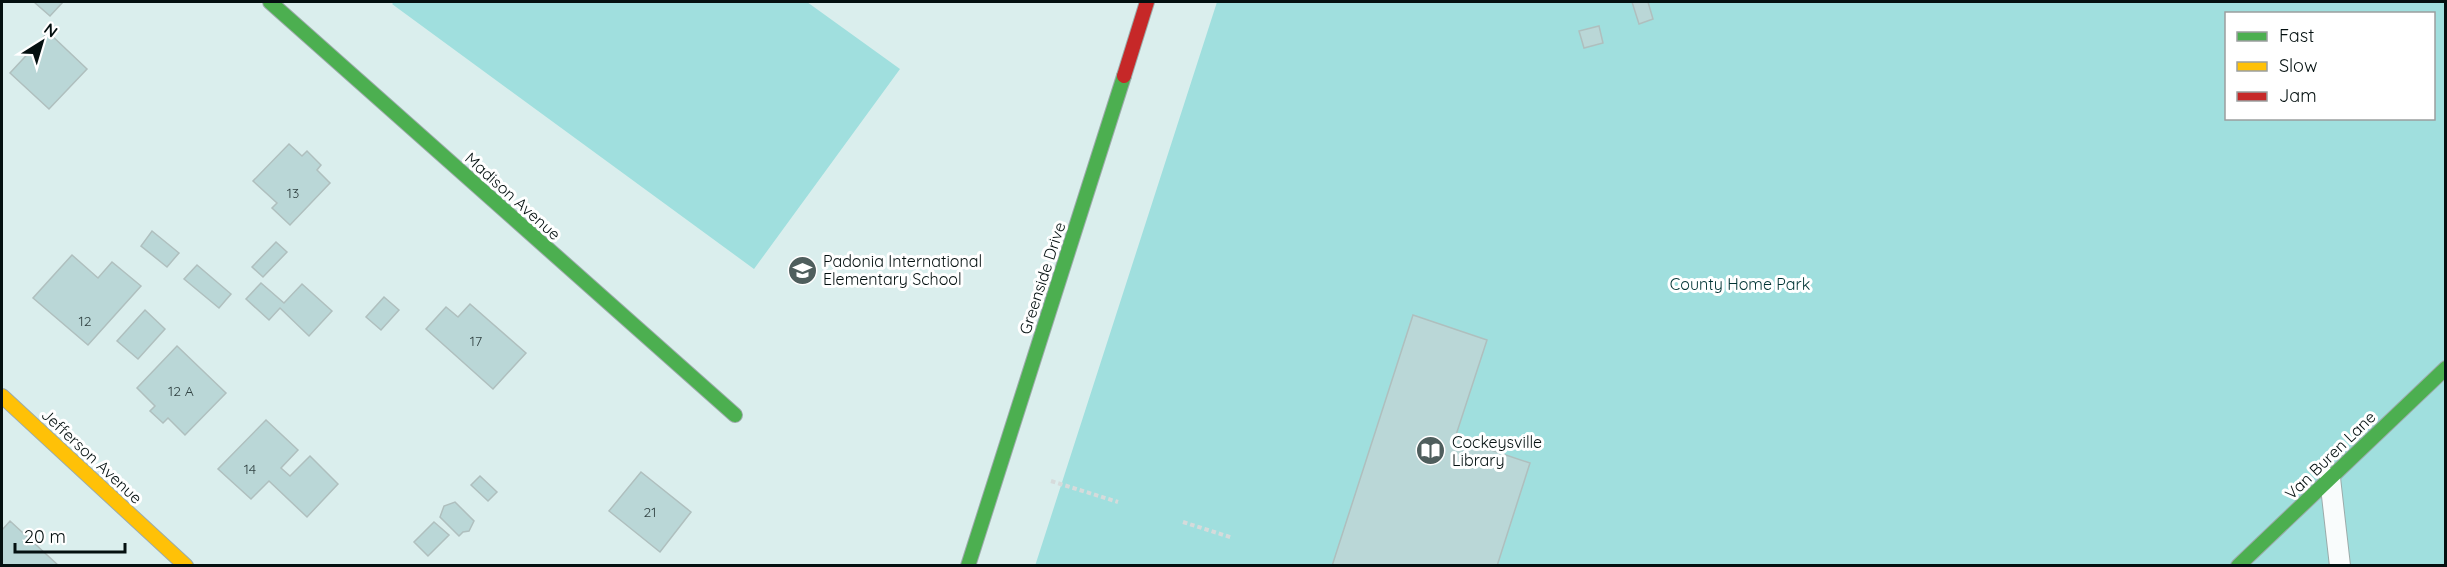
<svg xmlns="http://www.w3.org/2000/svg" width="2447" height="567" viewBox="0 0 2447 567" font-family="Quicksand,sans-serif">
<rect width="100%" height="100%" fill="#daeeed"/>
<!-- green -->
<path fill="#a0dfde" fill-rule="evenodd" d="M394 2H807L900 69 754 269 392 4Z
M1217 2H2445V565L1035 566ZM2226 14H2434V118H2226Z"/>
<!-- building -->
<path fill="#bad7d7" stroke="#afbfbe" stroke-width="1.5" d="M34 2H63L50 16Z
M1632 2H1648L1653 19 1639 24Z
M1599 26 1603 43 1584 48 1579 31Z
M48 32 87 69 49 109 10 73Z
M289 144 302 156 307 151 321 165 317 170 330 183 290 225 272 208 277 203 253 181Z
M152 231 179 253 167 267 141 246Z
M276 242 287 252 263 277 252 267Z
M72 255 98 278 112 262 141 286 88 345 33 298Z
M197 265 231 294 219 308 184 279Z
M261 283 284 303 302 284 332 311 309 336 280 308 269 320 246 299Z
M384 297 399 310 381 330 366 317Z
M470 304 526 353 493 389 426 329 446 307 458 317Z
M145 310 165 329 138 359 117 341Z
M1413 315 1487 340 1455 438 1530 463 1497 566H1332Z
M177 346 226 393 185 435 168 418 163 423 150 411 155 406 137 388Z
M266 420 298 450 281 468 290 476 310 456 338 484 307 517 269 481 251 499 218 469Z
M641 472 691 512 660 552 609 511Z
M480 476 497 492 488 501 471 485Z
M455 502 474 521 469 531 463 532 459 536 440 517 444 506Z
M10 521 59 566H2V530Z
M434 522 449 535 428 556 414 542Z"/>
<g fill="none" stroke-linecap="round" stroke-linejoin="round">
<defs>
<path id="lane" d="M2330 478 2340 566"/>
<path id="fast" d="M270 2 735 415
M968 566 1124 76
M2238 566 2446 368"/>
<path id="slow" d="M2 396 186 566"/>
<path id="jam" d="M1124 76 1147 2"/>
</defs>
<!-- lane casing -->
<use href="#lane" stroke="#9cabaa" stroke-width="22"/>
<!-- fast casing -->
<use href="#fast" stroke="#9cabaa" stroke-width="16"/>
<!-- slow casing -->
<use href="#slow" stroke="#9cabaa" stroke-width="16"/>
<!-- jam casing -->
<use href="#jam" stroke="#9cabaa" stroke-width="16"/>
<!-- path -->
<path stroke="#d6dbdb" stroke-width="4" stroke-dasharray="4.5 3" stroke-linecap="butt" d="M1051 481 1118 502
M1183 522 1233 538"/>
<!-- lane -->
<use href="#lane" stroke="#f9fcfc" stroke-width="20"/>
<!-- fast -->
<use href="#fast" stroke="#4caf50" stroke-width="14"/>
<!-- slow -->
<use href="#slow" stroke="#ffc107" stroke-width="14"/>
<!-- jam -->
<use href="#jam" stroke="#c62828" stroke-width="14"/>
</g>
<!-- icons -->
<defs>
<symbol id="school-disc" viewBox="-11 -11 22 22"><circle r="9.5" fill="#4f5e5d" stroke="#fff"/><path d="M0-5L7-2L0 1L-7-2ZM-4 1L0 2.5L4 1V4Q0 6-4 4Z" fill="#fff"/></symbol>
<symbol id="library-disc" viewBox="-11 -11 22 22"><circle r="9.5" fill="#4f5e5d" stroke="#fff"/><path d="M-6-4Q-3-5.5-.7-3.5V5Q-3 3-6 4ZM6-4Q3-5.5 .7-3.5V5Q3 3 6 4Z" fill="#fff"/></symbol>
</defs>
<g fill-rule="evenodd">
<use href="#school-disc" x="786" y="254" width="33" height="33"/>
<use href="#library-disc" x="1414" y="434" width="33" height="33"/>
</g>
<g text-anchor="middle" stroke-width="6" stroke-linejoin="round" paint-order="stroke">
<!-- number labels -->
<g font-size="14" fill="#324343">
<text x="293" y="198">13</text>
<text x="85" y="326">12</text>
<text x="476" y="346">17</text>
<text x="181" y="396">12 A</text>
<text x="250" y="474">14</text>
<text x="650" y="517">21</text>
</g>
<!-- street labels -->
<g font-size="16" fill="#041010" stroke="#fff">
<text transform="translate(513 196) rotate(42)" y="6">Madison Avenue</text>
<text transform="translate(1042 278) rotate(-72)" y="6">Greenside Drive</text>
<text transform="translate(2330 455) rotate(-44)" y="6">Van Buren Lane</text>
<text transform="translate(92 456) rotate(43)" y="6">Jefferson Avenue</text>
</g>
<!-- poi labels -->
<g font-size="16" fill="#041010" stroke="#fff" text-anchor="start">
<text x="823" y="267">Padonia International<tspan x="823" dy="18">Elementary School</tspan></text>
<text x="1452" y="448">Cockeysville<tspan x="1452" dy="18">Library</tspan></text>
</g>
<!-- park labels -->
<g font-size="16" fill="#003434" stroke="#fff">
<text x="1740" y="290">County Home Park</text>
</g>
</g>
<!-- border -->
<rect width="2447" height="567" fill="none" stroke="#041010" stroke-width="6"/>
<!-- legend -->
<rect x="2225" y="12" width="210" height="108" fill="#ffffff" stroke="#9b9f9f" stroke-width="1.5"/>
<rect x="2237" y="32" width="30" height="9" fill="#4caf50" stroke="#9b9f9f" stroke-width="1.5"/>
<text x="2279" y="42" font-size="18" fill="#041010">Fast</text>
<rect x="2237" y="62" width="30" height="9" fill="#ffc107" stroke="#9b9f9f" stroke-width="1.5"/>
<text x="2279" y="72" font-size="18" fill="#041010">Slow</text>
<rect x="2237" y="92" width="30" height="9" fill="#c62828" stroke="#9b9f9f" stroke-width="1.5"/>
<text x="2279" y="102" font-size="18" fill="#041010">Jam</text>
<!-- north arrow -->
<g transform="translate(42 42) rotate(37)" stroke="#ffffff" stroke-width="4.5" paint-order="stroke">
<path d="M0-4.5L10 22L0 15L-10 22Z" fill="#041010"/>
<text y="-9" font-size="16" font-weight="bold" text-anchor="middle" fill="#041010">N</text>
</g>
<!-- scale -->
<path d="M15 543v9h110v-9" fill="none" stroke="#041010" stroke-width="3"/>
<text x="24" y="543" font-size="18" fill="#041010" stroke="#ffffff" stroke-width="4.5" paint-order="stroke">20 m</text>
</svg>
